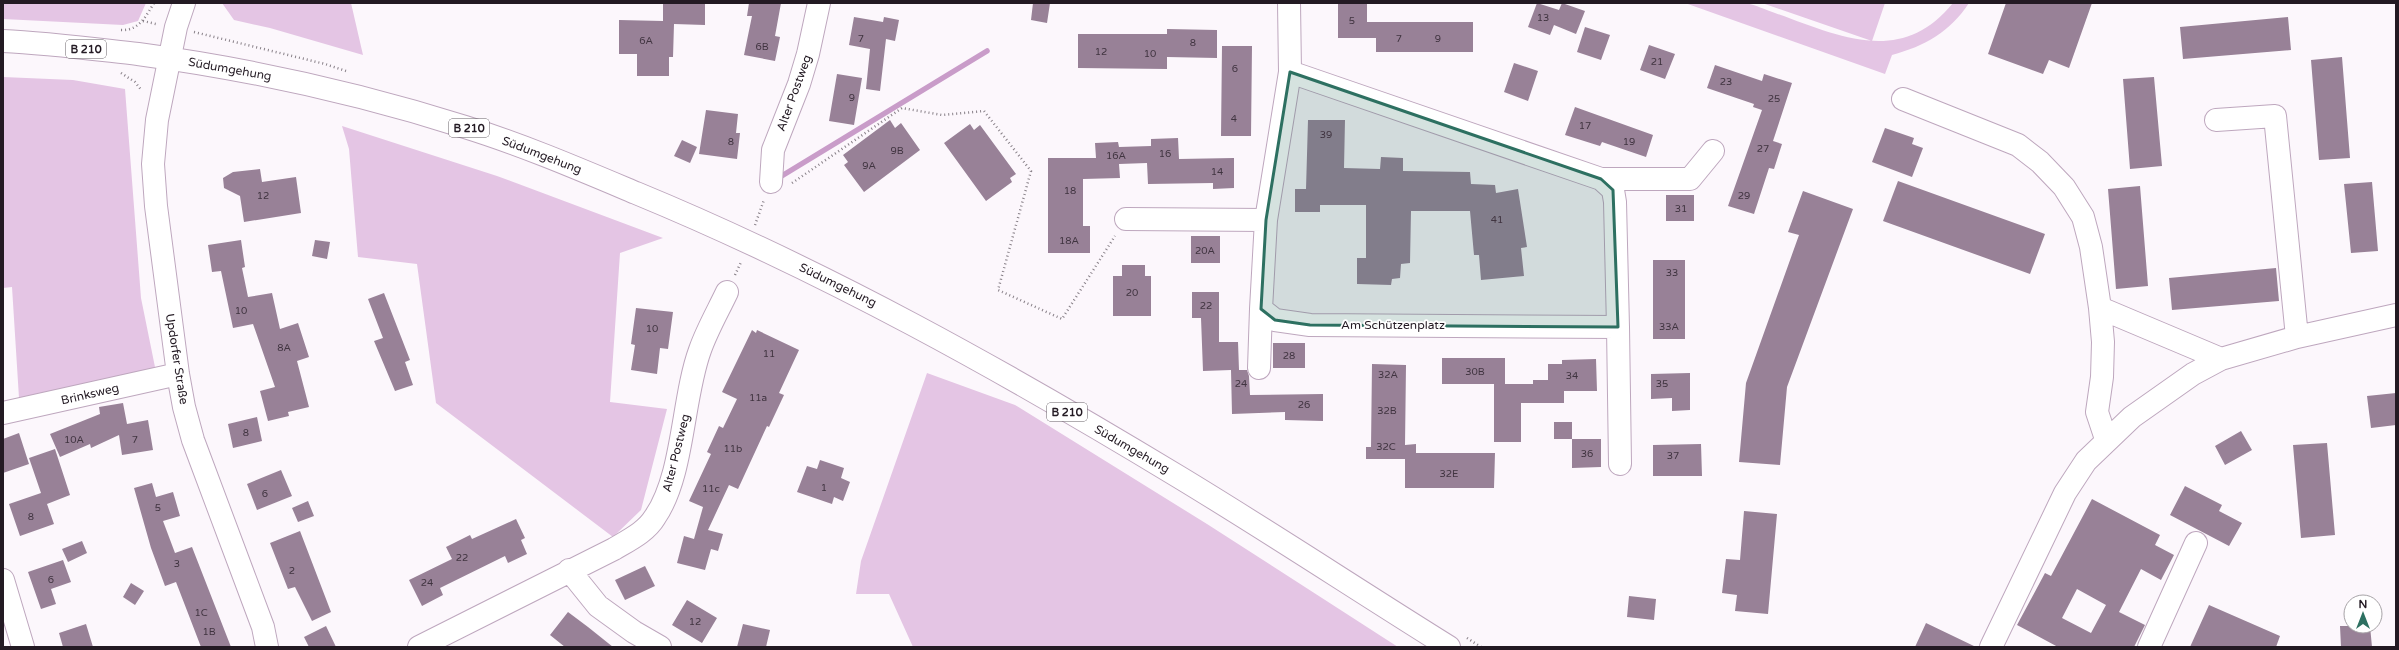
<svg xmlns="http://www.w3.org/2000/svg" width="2399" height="650" viewBox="0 0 2399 650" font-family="'Varela Round',sans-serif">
<rect width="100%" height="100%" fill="#fcf7fc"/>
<!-- green -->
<path fill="#e4c5e4" d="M3 3H146L138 21 123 25 3 19Z
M222 3H351L363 55 270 28 234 20Z
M1685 3C1704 3 1728 0 1746 3 1756 5 1766 10 1775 13 1839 36 1901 67 1953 3H1969C1950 32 1925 46 1892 55L1885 74Z
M1762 3H1885L1872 41Z
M3 77 73 80 125 89 141 298 156 372 19 398 12 287 3 288Z
M342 126 497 176 663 238 620 253 610 402 667 409 641 510 613 537 436 403 417 264 358 257 349 149Z
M927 373 1015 405 1207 524 1398 647H913L889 594H856L861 561Z"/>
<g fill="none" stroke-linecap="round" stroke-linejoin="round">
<!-- stream -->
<path stroke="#c99cc9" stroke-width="5.5" d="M780 177 987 51"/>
</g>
<!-- building -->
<path fill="#988197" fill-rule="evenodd" d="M663 3H705V25L674 24 673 57H669V76H637V54H619V20L663 21Z
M749 3H781L775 36 780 37 775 61 744 55 752 16H747Z
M1033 3H1050L1047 23 1031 20Z
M1338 3H1367V22H1473V52H1376V38H1338Z
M1537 3 1559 10 1562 3 1585 11 1576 34 1554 25 1550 35 1528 27Z
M2006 3H2092L2069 68 2049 60 2043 74 1988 54Z
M854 17 883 22 884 17 899 20 895 41 886 39 880 91 866 89 870 49 849 45Z
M2288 17 2291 50 2183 59 2180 27Z
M1585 27 1610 35 1601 60 1577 52Z
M1167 29 1217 30V58L1167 57V69L1078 68V34H1167Z
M1649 45 1675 54 1665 79 1640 70Z
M1222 46H1252L1251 136H1221Z
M2342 57 2350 158 2319 160 2311 60Z
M1514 63 1538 71 1528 101 1504 92Z
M1715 65 1762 81 1764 74 1792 83 1773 141 1782 144 1774 169 1769 168 1754 214 1728 206 1762 110 1753 107 1754 104 1707 88Z
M837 74 862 78 854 125 829 121Z
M2154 77 2162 166 2130 169 2123 79Z
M1575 107 1653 135 1646 157 1602 142 1600 146 1565 135Z
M706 110 738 114 736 133H740L737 159 699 154Z
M890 120 895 128 901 123 920 150 864 192 844 165 848 162 843 155Z
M1308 120H1345L1344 168 1380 169 1381 157 1403 158V171L1470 172 1471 184 1495 185 1496 193 1518 189 1527 247 1521 248 1524 276 1481 280 1479 255H1474L1470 211H1411L1410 263 1401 264 1400 278 1392 279 1391 285 1357 284V258H1366V205H1320V212H1295V189H1306Z
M970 124 974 130 980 125 1016 174 1010 178 1012 182 986 201 944 143Z
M1885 128 1914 138 1912 144 1923 148 1912 177 1872 162Z
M1178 138 1179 159 1234 158V188L1213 189V183L1148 184 1147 163 1119 164 1120 178 1083 179V226H1090V253H1048V158H1096L1095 143 1118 142 1119 147 1151 146V139Z
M682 140 697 147 690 163 674 156Z
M260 169 262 182 296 177 301 213 244 222 240 196 224 188 223 178 233 172Z
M1898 181 2045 234 2030 274 1883 221Z
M2372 182 2378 251 2351 253 2344 184Z
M2140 186 2148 286 2116 289 2108 189Z
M1803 191 1853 209 1787 387 1780 465 1739 462 1746 383 1799 235 1788 232Z
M1666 195H1694V221H1666Z
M1191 236H1220V263H1191Z
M241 240 245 267 242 268 248 297 272 293 280 329 298 323 309 357 297 361 309 407 288 412 289 416 268 421 260 391 275 387 253 324 233 328 221 271 212 272 208 245Z
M315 240 330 242 327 259 312 256Z
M1653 260H1685V339H1653Z
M1122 265H1145V276H1151V316H1113V276H1122Z
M2276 268 2279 301 2172 310 2169 278Z
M1192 292H1219V342H1238L1239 370H1247L1249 376 1250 395 1323 394V421L1285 420V412L1232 414 1231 370 1203 371 1201 318H1192Z
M384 293 410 360 405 362 413 385 395 391 374 341 383 338 368 299Z
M636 308 673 312 668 349 660 348 657 374 631 370 635 345 631 344Z
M752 330 756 333 757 330 799 350 779 393 784 395 769 427 767 426 738 489 729 485 708 530 723 534 718 551 711 549 705 570 677 563 684 536 694 539 703 507 689 501 711 454 707 452 719 426 723 428 737 399 722 392Z
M1273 343H1305V368H1273Z
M1442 358H1505V384H1533V380H1548V364H1562V360L1596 359 1597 391H1564V403H1521V442H1494V384H1442Z
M1372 364 1406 365 1405 445 1416 444V453H1495L1494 488H1405V459H1366V447H1371Z
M1690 373V410L1672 411V398L1651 399V374Z
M2396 393V425L2371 428 2367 396Z
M123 403 127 424 148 420 153 450 122 455 119 435 91 448 90 444 60 457 50 434 100 414 99 407Z
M257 417 262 441 233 448 228 424Z
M1554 422H1572V439H1554Z
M2241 431 2252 450 2225 465 2215 446Z
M19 433 29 464 3 473V439Z
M1572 439H1601V467L1572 468Z
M2327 443 2335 535 2301 538 2293 445Z
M1701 444 1702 476H1653V445Z
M55 449 70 495 47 504 54 524 20 536 9 504 41 493 29 458Z
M820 460 844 468 841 478 850 482 843 501 834 497 832 504 797 492 807 466 817 469Z
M281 470 292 496 257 510 247 484Z
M152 483 156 497 173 492 180 516 163 521 175 553 192 547 231 647H201L176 582 165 586 151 548 134 488Z
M2185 486 2222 505 2219 511 2242 523 2229 546 2170 515Z
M2092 499 2160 535 2155 545 2174 555 2161 580 2141 569 2119 612 2145 625 2134 647H2058L2017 625 2045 573 2051 576ZM2077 589 2106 605 2091 633 2062 618Z
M308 501 314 516 298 522 292 508Z
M1744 511 1777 514 1768 614 1735 611 1737 595 1722 593 1726 559 1740 560Z
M516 519 525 538 521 540 527 554 508 563 505 556 440 588 443 595 422 606 409 580 452 559 446 547 470 535 472 539Z
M300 531 331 612 312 621 295 587 288 589 270 543Z
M82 541 87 553 68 562 62 549Z
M63 560 71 582 51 589 56 604 41 609 28 572Z
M645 566 655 586 625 600 615 580Z
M131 583 144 591 135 605 123 597Z
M1629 596 1656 599 1654 620 1627 617Z
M687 600 717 618 702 643 672 625Z
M2209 605 2280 636 2276 647H2190Z
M568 612 588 627 613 647H565L550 635Z
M1926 623 1976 647H1915Z
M86 624 93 647H63L59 633Z
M743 624 770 630 766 647H737Z
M326 626 336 647H309L304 637Z
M2340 626H2370L2372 647H2341Z"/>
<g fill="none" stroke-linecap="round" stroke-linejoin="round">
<defs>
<path id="minor" d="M184 3 176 27 157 120 153 164 156 206 178 374 184 407 193 440 263 627 267 647
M1289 3 1290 72 1266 220 1261 309 1275 320 1310 325 1618 327 1615 202 1613 190 1601 179 1290 72
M1903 99 2018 145 2040 162 2064 187 2083 217 2091 247 2100 308 2103 342 2102 377 2097 412 2106 439
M2216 120 2275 116 2297 337
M1601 179H1690L1713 151
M771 182 773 150 799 84 808 54 819 3
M1126 219 1266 220
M2100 308 2221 359
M1618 327 1620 464
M1259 368 1261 309
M3 413 178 374
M569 570 598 606 634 632 660 647
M3 580 23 647
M419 647 614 549C629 540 646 532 655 517 684 475 682 399 700 350 707 330 718 311 727 292
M1991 647 2065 493 2086 461 2132 417 2193 374 2221 359 2297 337 2396 315
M2149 647 2196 543"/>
<path id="major" d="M3 41C48 43 93 49 138 54 249 69 358 93 465 127 523 145 579 169 636 193 825 271 1004 371 1179 477 1270 532 1359 591 1449 647"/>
</defs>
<!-- minor casing -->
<use href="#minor" stroke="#bea7be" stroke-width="24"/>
<!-- major casing -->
<use href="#major" stroke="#bea7be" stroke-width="24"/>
<!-- path -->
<path stroke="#888088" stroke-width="2.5" stroke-dasharray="1 3" stroke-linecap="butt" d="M143 21 156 24
M121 30C139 31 146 16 154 3
M194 32 325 64 346 71
M121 73 135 82 142 91
M792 183 902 108 942 115 984 111 1031 171 998 290 1062 319 1115 236
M755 225 764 200
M735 275 741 262
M1467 638 1481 647"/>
<!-- minor -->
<use href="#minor" stroke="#fff" stroke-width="22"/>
<!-- major -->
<use href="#major" stroke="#fff" stroke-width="22"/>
</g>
<!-- marked area -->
<path fill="#2d7061" fill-opacity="0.2" stroke="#2d7061" stroke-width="3" stroke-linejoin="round" d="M1290 72 1601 179 1613 190 1618 327 1310 325 1275 320 1261 309 1266 220Z"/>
<g text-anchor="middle" stroke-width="3.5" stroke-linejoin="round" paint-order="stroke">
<!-- number labels -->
<g font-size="10" fill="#403440">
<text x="1543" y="21">13</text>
<text x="1352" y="24">5</text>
<text x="861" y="42">7</text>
<text x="1399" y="42">7</text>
<text x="1438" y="42">9</text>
<text x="646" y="44">6A</text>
<text x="1193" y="46">8</text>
<text x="762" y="50">6B</text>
<text x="1101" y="55">12</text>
<text x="1150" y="57">10</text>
<text x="1657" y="65">21</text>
<text x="1235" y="72">6</text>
<text x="1726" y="85">23</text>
<text x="852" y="101">9</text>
<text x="1774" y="102">25</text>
<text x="1234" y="122">4</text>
<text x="1585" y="129">17</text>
<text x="1326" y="138">39</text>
<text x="731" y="145">8</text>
<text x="1629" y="145">19</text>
<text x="1763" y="152">27</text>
<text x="897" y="154">9B</text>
<text x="1165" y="157">16</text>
<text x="1116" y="159">16A</text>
<text x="869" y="169">9A</text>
<text x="1217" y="175">14</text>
<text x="1070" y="194">18</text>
<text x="263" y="199">12</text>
<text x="1744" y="199">29</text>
<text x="1681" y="212">31</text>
<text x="1497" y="223">41</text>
<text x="1069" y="244">18A</text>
<text x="1205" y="254">20A</text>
<text x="1672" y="276">33</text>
<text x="1132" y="296">20</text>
<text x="1206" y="309">22</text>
<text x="241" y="314">10</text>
<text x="1669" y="330">33A</text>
<text x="652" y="332">10</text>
<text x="284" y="351">8A</text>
<text x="769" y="357">11</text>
<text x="1289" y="359">28</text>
<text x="1475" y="375">30B</text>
<text x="1388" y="378">32A</text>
<text x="1572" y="379">34</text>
<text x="1241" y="387">24</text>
<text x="1662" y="387">35</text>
<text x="758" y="401">11a</text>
<text x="1304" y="408">26</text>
<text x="1387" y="414">32B</text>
<text x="246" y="436">8</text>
<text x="74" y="443">10A</text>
<text x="135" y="443">7</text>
<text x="1386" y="450">32C</text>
<text x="733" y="452">11b</text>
<text x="1587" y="457">36</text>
<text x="1673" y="459">37</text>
<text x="1449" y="477">32E</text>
<text x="824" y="491">1</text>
<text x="711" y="492">11c</text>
<text x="265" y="497">6</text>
<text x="158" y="511">5</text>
<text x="31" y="520">8</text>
<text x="462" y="561">22</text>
<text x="177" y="567">3</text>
<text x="292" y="574">2</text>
<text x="51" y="583">6</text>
<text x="427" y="586">24</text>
<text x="201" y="616">1C</text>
<text x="695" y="625">12</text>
<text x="209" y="635">1B</text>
</g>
<!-- shield labels -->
<g fill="#fff" stroke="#655f65" stroke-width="1">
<rect x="66" y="40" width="40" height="18" rx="3"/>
<rect x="449" y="119" width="40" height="18" rx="3"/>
<rect x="1047" y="403" width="40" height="18" rx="3"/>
</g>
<g font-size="11" font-weight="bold" fill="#231a23">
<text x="86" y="53">B 210</text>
<text x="469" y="132">B 210</text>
<text x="1067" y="416">B 210</text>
</g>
<!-- street labels -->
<g font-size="12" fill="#231a23" stroke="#fff">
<text transform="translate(230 69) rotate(10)" y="4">Südumgehung</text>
<text transform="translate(794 93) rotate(-70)" y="4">Alter Postweg</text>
<text transform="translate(542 155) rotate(21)" y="4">Südumgehung</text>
<text transform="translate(838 285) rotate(26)" y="4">Südumgehung</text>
<text x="1393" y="329">Am Schützenplatz</text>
<text transform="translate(177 359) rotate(81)" y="4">Updorfer Straße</text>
<text transform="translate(90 394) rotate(-13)" y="4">Brinksweg</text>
<text transform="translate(1132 449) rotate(30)" y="4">Südumgehung</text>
<text transform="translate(676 453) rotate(-76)" y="4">Alter Postweg</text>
</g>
</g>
<!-- border -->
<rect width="2399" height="650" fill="none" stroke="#231a23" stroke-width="8"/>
<!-- north arrow -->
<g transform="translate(2363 614)"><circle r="19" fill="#ffffff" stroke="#a7a3a7"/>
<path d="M0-3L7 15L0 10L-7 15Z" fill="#2d7061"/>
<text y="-6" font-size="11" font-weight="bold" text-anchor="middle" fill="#231a23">N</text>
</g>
</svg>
